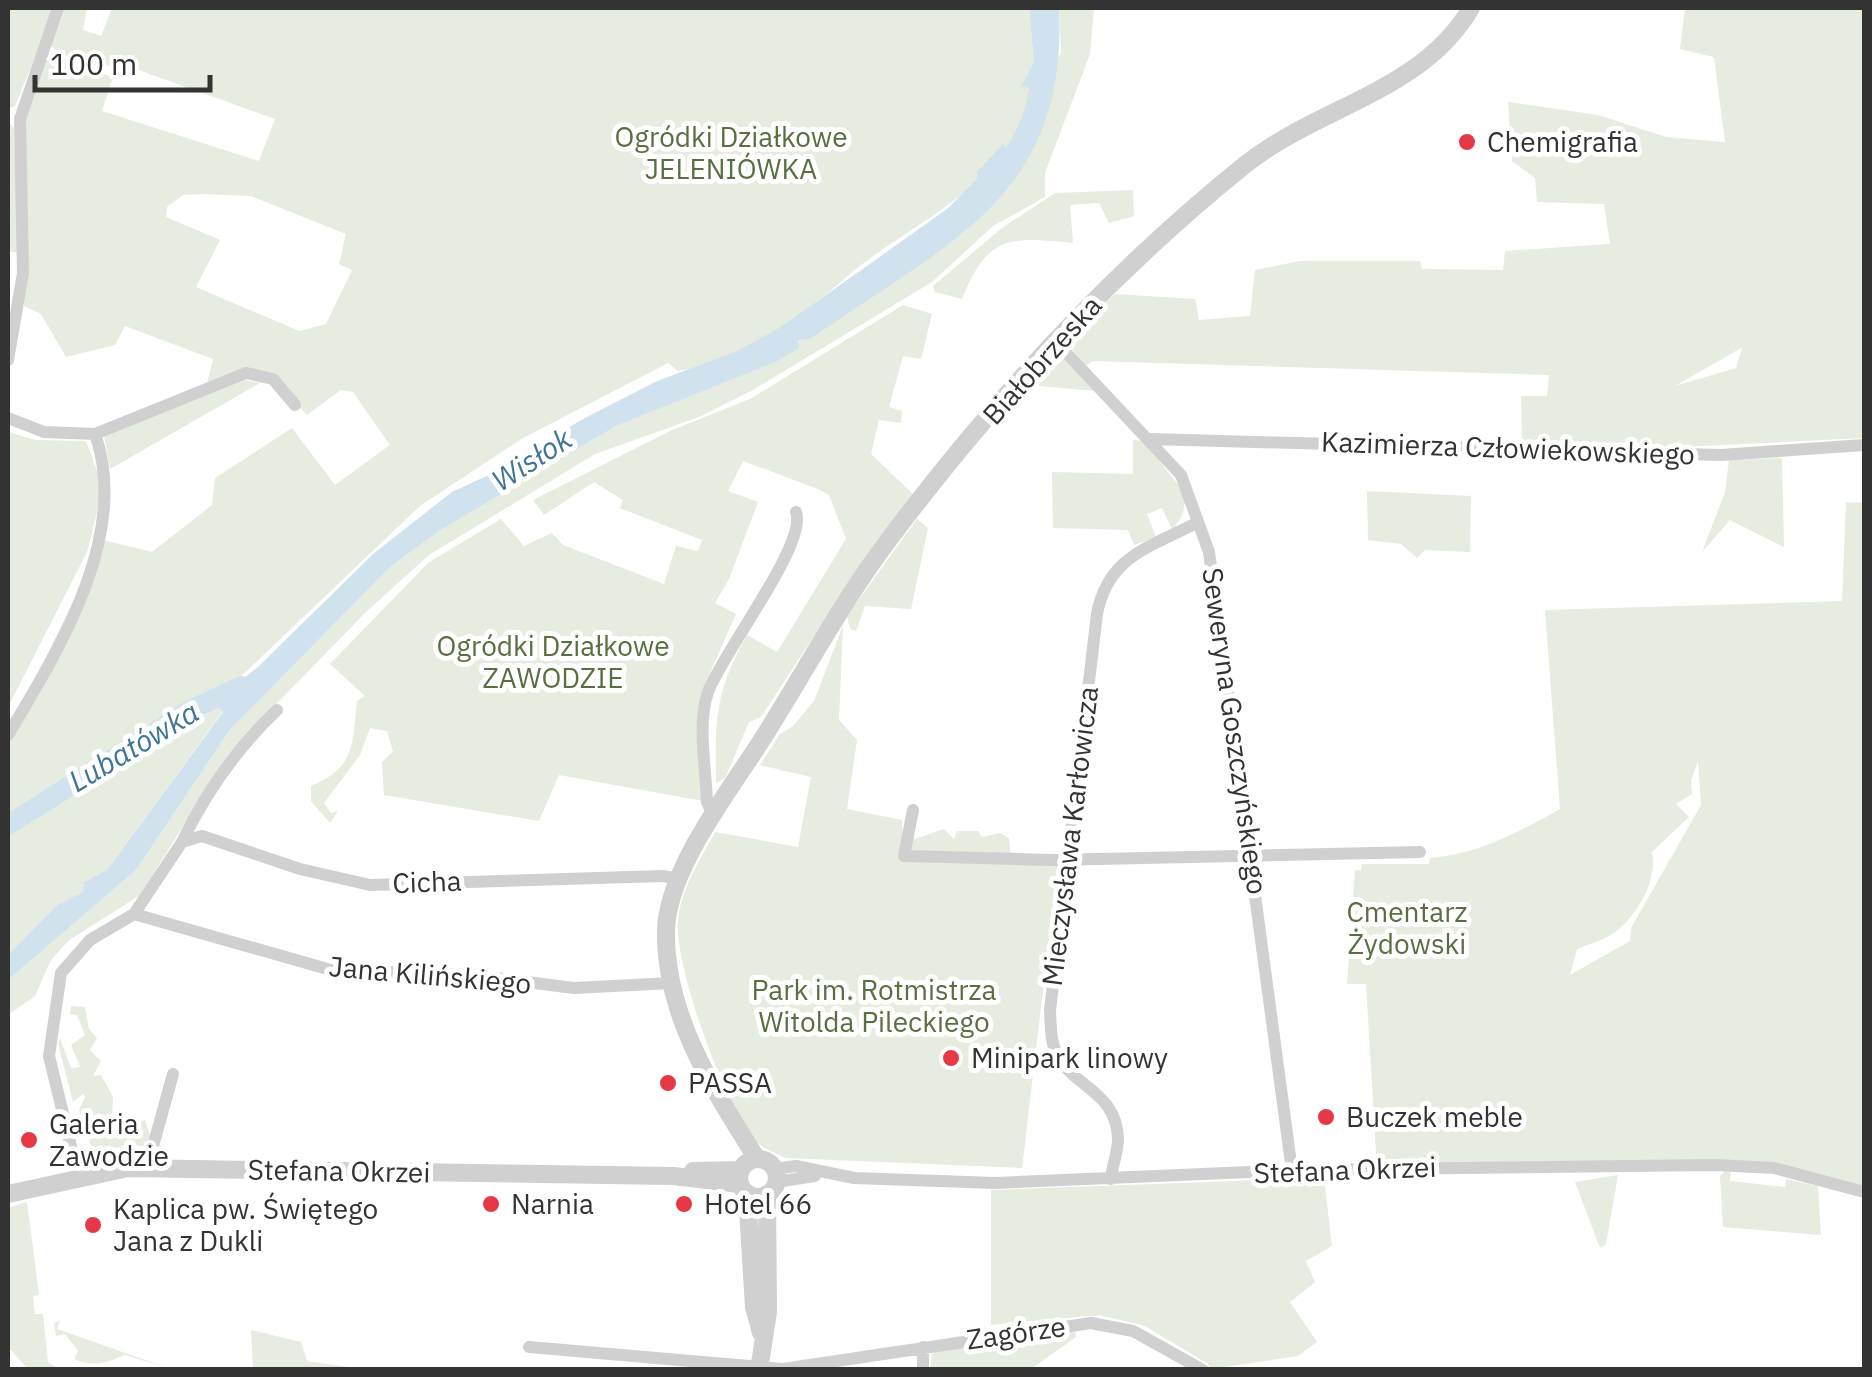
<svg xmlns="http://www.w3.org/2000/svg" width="1872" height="1377" viewBox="0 0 1872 1377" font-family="'IBM Plex Sans',sans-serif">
<rect width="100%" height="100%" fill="#fff"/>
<!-- green -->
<path fill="#e6ecdf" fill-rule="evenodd" d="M8 8H55L15 106 9 108Z
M64 8H87L83 30 101 36 112 8H1029L1034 62 1022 87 1029 88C1022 183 903 225 843 280 798 320 739 361 678 371L668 363 523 438 420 506 215 701 223 711 107 870 84 882V892L57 905 8 955V733L91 567 99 539 152 552 212 505 215 478 292 428 335 485 390 445 353 392 341 390 307 415C274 380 256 360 207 383L213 359 125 326 115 345 66 357 41 314 24 306C27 249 8 97 48 57L113 77 102 111 259 161 275 119 119 63C103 72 61 57 49 44ZM204 194 251 196 346 234 339 264 352 270 326 324 299 331 196 287 220 240 166 217 167 207 183 195Z
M1059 8H1094L1090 54 1045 173V197L993 226 932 282 751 391 699 417 595 454 429 555 366 612 245 736 218 770 140 895 68 941 51 960 35 996 8 1015V980L136 870 229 731 389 568 439 531 616 426 776 362 798 348 797 342 812 337 967 230 1061 53Z
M1685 8H1864V438L1661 448 1522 440 1521 396H1547L1549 375 1093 361 1086 366 1073 350 1078 330 1115 294 1195 299 1199 320 1250 316 1255 270 1300 261H1420L1422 269 1503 270 1505 251 1610 244 1604 204 1537 202 1535 178 1512 161 1508 102 1598 115 1666 137 1725 142 1714 57 1680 49ZM1742 348 1736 368 1675 386 1741 348Z
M8 121 14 128 18 253 8 251Z
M1133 190 1134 216 1109 223 1099 203 1070 205 1073 243C1009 237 988 234 962 299L935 292 933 286 1002 228 1055 193Z
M903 305 932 314 921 359 903 356 889 407 902 411 901 423 879 420 871 454 915 496 876 541 761 717 749 722 725 778 716 783C715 718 715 692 747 635L777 652 846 539 829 495 818 489 743 461 728 491 758 502 729 579 715 603 736 614 705 684 703 801 559 775 539 821 384 795 382 762 393 752 387 731 370 728 360 755 324 803 331 813 338 811 330 823 311 801V786C356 767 352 745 357 701L365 696 330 664 429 562 501 519 524 546 552 533 563 545 664 584 676 546 698 551 702 540 620 508 623 500 594 482 544 515 533 500 672 430 750 399Z
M1064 359 1096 391 1029 385 1047 364Z
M245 380 260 383 110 469 104 435Z
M8 432 36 440 86 441 103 487 87 552 8 707Z
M1133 440 1144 441 1186 495C1184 508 1183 520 1172 529L1162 508 1147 514 1156 537 1134 545 1128 530 1053 528 1052 472 1133 474Z
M1782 458 1784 547 1730 520 1702 552 1725 492 1729 460Z
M1367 491 1471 496 1470 552 1425 550 1417 558 1401 544 1368 540Z
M1846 502 1864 503V1192L1774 1168 1377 1169 1366 984H1347L1355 870H1361L1362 864H1429L1430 858C1478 854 1519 832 1560 809L1545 610 1842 601ZM1698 761 1701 805 1631 928 1630 941 1570 975 1577 949C1589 944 1605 940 1615 932 1638 915 1658 879 1652 852L1689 817 1676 804 1692 794 1691 781Z
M917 519 928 528 911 609 865 606 856 631 850 629 847 616Z
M843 626 839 720 857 740 847 809 902 820 903 843 944 829 954 839 957 831H978L982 837 1000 833 1009 838 1011 859 1058 863 1022 1168 786 1158C778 1154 766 1150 759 1144 727 1115 675 967 678 924 679 891 700 860 715 832L798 847 811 777 760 765 780 734 793 726 814 701Z
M71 1006 85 1007 89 1029 97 1038 90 1050 101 1061 93 1076 101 1075 113 1097 112 1115 118 1116 123 1128 145 1120 151 1139 141 1148 134 1143 110 1150 92 1148 79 1110 85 1097 83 1094 73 1102 58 1043 60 1038 71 1068 80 1067 84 1076 71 1045 85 1035 77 1015 70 1014Z
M1725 1171 1731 1172 1730 1181 1785 1187 1786 1179 1818 1186 1821 1235 1723 1227 1720 1176Z
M1618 1175 1606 1244 1600 1248 1575 1182Z
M1324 1178 1332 1246 1306 1261 1315 1282 1290 1302 1317 1342 1298 1356 1211 1369 1208 1364 1145 1326 1099 1315 991 1325V1190Z
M27 1202 39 1295 33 1296 35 1314H43L48 1362 59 1369H28L8 1347V1208Z
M60 1320 57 1329 171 1369 125 1355C105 1363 95 1368 74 1359L78 1351 65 1334 56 1336 54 1323Z
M251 1330 301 1342 307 1361 362 1369H253Z
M1075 1330 1076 1337 1031 1369 930 1370 932 1354 937 1350Z"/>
<!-- water -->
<path fill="#cfe2ee" d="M1029 8H1059C1068 199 947 242 812 338L798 341 799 348 776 362 616 426 439 531 389 568 229 731 136 870 8 980V955L57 905 83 892 84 882 107 870 223 712 215 701 259 666 373 554 452 492 504 468 581 420 657 381 735 352 781 327 947 209 978 178 977 172 1003 144 1006 148C1017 131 1027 109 1029 88L1021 87 1034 62Z"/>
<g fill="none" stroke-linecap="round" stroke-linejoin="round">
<!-- river -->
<path stroke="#cfe2ee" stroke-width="20" d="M8 825 192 709 242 686"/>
<!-- minor -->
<path stroke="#d0d0d0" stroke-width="12" d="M1057 343 1181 475 1209 552 1292 1171
M8 360 23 273 20 119 58 8
M8 418 44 432 95 434 246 373 273 379 295 405
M1151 439 1721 455 1864 445
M8 735C58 651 131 535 95 434
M913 810 904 856 1051 860 1420 852
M713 815 707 802C706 769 697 723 708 692 722 653 808 544 796 512
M182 842C206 792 237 748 277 710
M134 914 331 970 472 975 574 988 672 983
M147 1168 173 1074
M774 1169 796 1166 854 1178 995 1183 1297 1170 1716 1165 1774 1168 1864 1192
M78 1175 49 1056 61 973 90 940 134 914 182 842 202 836 300 869 370 885 663 876 679 879
M1111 1179C1112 1166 1118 1152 1118 1139 1117 1093 1076 1088 1058 1057 1050 1042 1051 1027 1050 1010L1097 614C1108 555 1152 547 1198 522
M776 1182 815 1176
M529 1347 783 1369 1091 1323 1133 1331 1203 1370
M923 1347V1370"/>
<!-- tertiary -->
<path stroke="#d0d0d0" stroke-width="18" d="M757 1159C714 1090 665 1017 666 931 667 869 731 789 763 738 806 670 844 598 893 534 995 399 1114 270 1246 164 1319 106 1422 92 1471 8
M739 1178a19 19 0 1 1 38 0a19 19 0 1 1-38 0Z
M693 1171 741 1170
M747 1193 754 1307 761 1333
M8 1194 128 1168 673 1176 740 1184
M759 1370 768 1312 767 1194"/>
</g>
<!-- markers -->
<g fill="#e63946" stroke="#fff" stroke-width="4">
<circle cx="1467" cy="142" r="10"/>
<circle cx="951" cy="1058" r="10"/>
<circle cx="668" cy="1083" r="10"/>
<circle cx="1326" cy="1117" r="10"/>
<circle cx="29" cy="1140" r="10"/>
<circle cx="491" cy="1204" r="10"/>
<circle cx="684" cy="1204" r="10"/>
<circle cx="93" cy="1225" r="10"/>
</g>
<g text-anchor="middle" stroke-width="10" stroke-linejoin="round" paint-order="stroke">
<!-- park labels -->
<g font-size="28" fill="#56703f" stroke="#fff">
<text x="731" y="147">Ogródki Działkowe<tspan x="731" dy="32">JELENIÓWKA</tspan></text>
<text x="553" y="656">Ogródki Działkowe<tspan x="553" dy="32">ZAWODZIE</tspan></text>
<text x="1407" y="922">Cmentarz<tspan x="1407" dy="32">Żydowski</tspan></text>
<text x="874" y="1000">Park im. Rotmistrza<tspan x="874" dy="32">Witolda Pileckiego</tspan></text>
</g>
<!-- poi labels -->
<g font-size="28" fill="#333" stroke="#fff" text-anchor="start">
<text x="1487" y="152">Chemigrafia</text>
<text x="971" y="1068">Minipark linowy</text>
<text x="688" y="1093">PASSA</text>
<text x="1346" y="1127">Buczek meble</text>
<text x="49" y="1134">Galeria<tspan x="49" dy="32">Zawodzie</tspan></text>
<text x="511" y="1214">Narnia</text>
<text x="704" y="1214">Hotel 66</text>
<text x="113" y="1219">Kaplica pw. Świętego<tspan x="113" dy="32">Jana z Dukli</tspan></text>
</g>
<!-- street labels -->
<g font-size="28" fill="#333" stroke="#fff">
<text transform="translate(1042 360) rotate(-48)" y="10">Białobrzeska</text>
<text transform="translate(1508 448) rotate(2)" y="10">Kazimierza Człowiekowskiego</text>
<text transform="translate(1235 731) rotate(82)" y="10">Seweryna Goszczyńskiego</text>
<text transform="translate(1070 836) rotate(-83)" y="10">Mieczysława Karłowicza</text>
<text transform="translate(427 882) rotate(-2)" y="10">Cicha</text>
<text transform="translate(430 975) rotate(5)" y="10">Jana Kilińskiego</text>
<text transform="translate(1345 1170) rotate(-2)" y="10">Stefana Okrzei</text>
<text transform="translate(339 1171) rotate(1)" y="10">Stefana Okrzei</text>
<text transform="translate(1016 1333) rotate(-8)" y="10">Zagórze</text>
</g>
<!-- water labels -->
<g font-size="30" font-style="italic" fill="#3f7597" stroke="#fff">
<text transform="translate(532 460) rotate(-33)" y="10">Wisłok</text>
<text transform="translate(134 747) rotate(-31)" y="10">Lubatówka</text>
</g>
</g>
<!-- border -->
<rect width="1872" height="1377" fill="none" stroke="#333333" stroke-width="20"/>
<!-- scale -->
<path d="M35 75v15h175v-15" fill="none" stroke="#333333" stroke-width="5"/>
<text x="50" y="75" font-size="30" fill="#333333" stroke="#ffffff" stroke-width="8" paint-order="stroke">100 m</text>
</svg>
